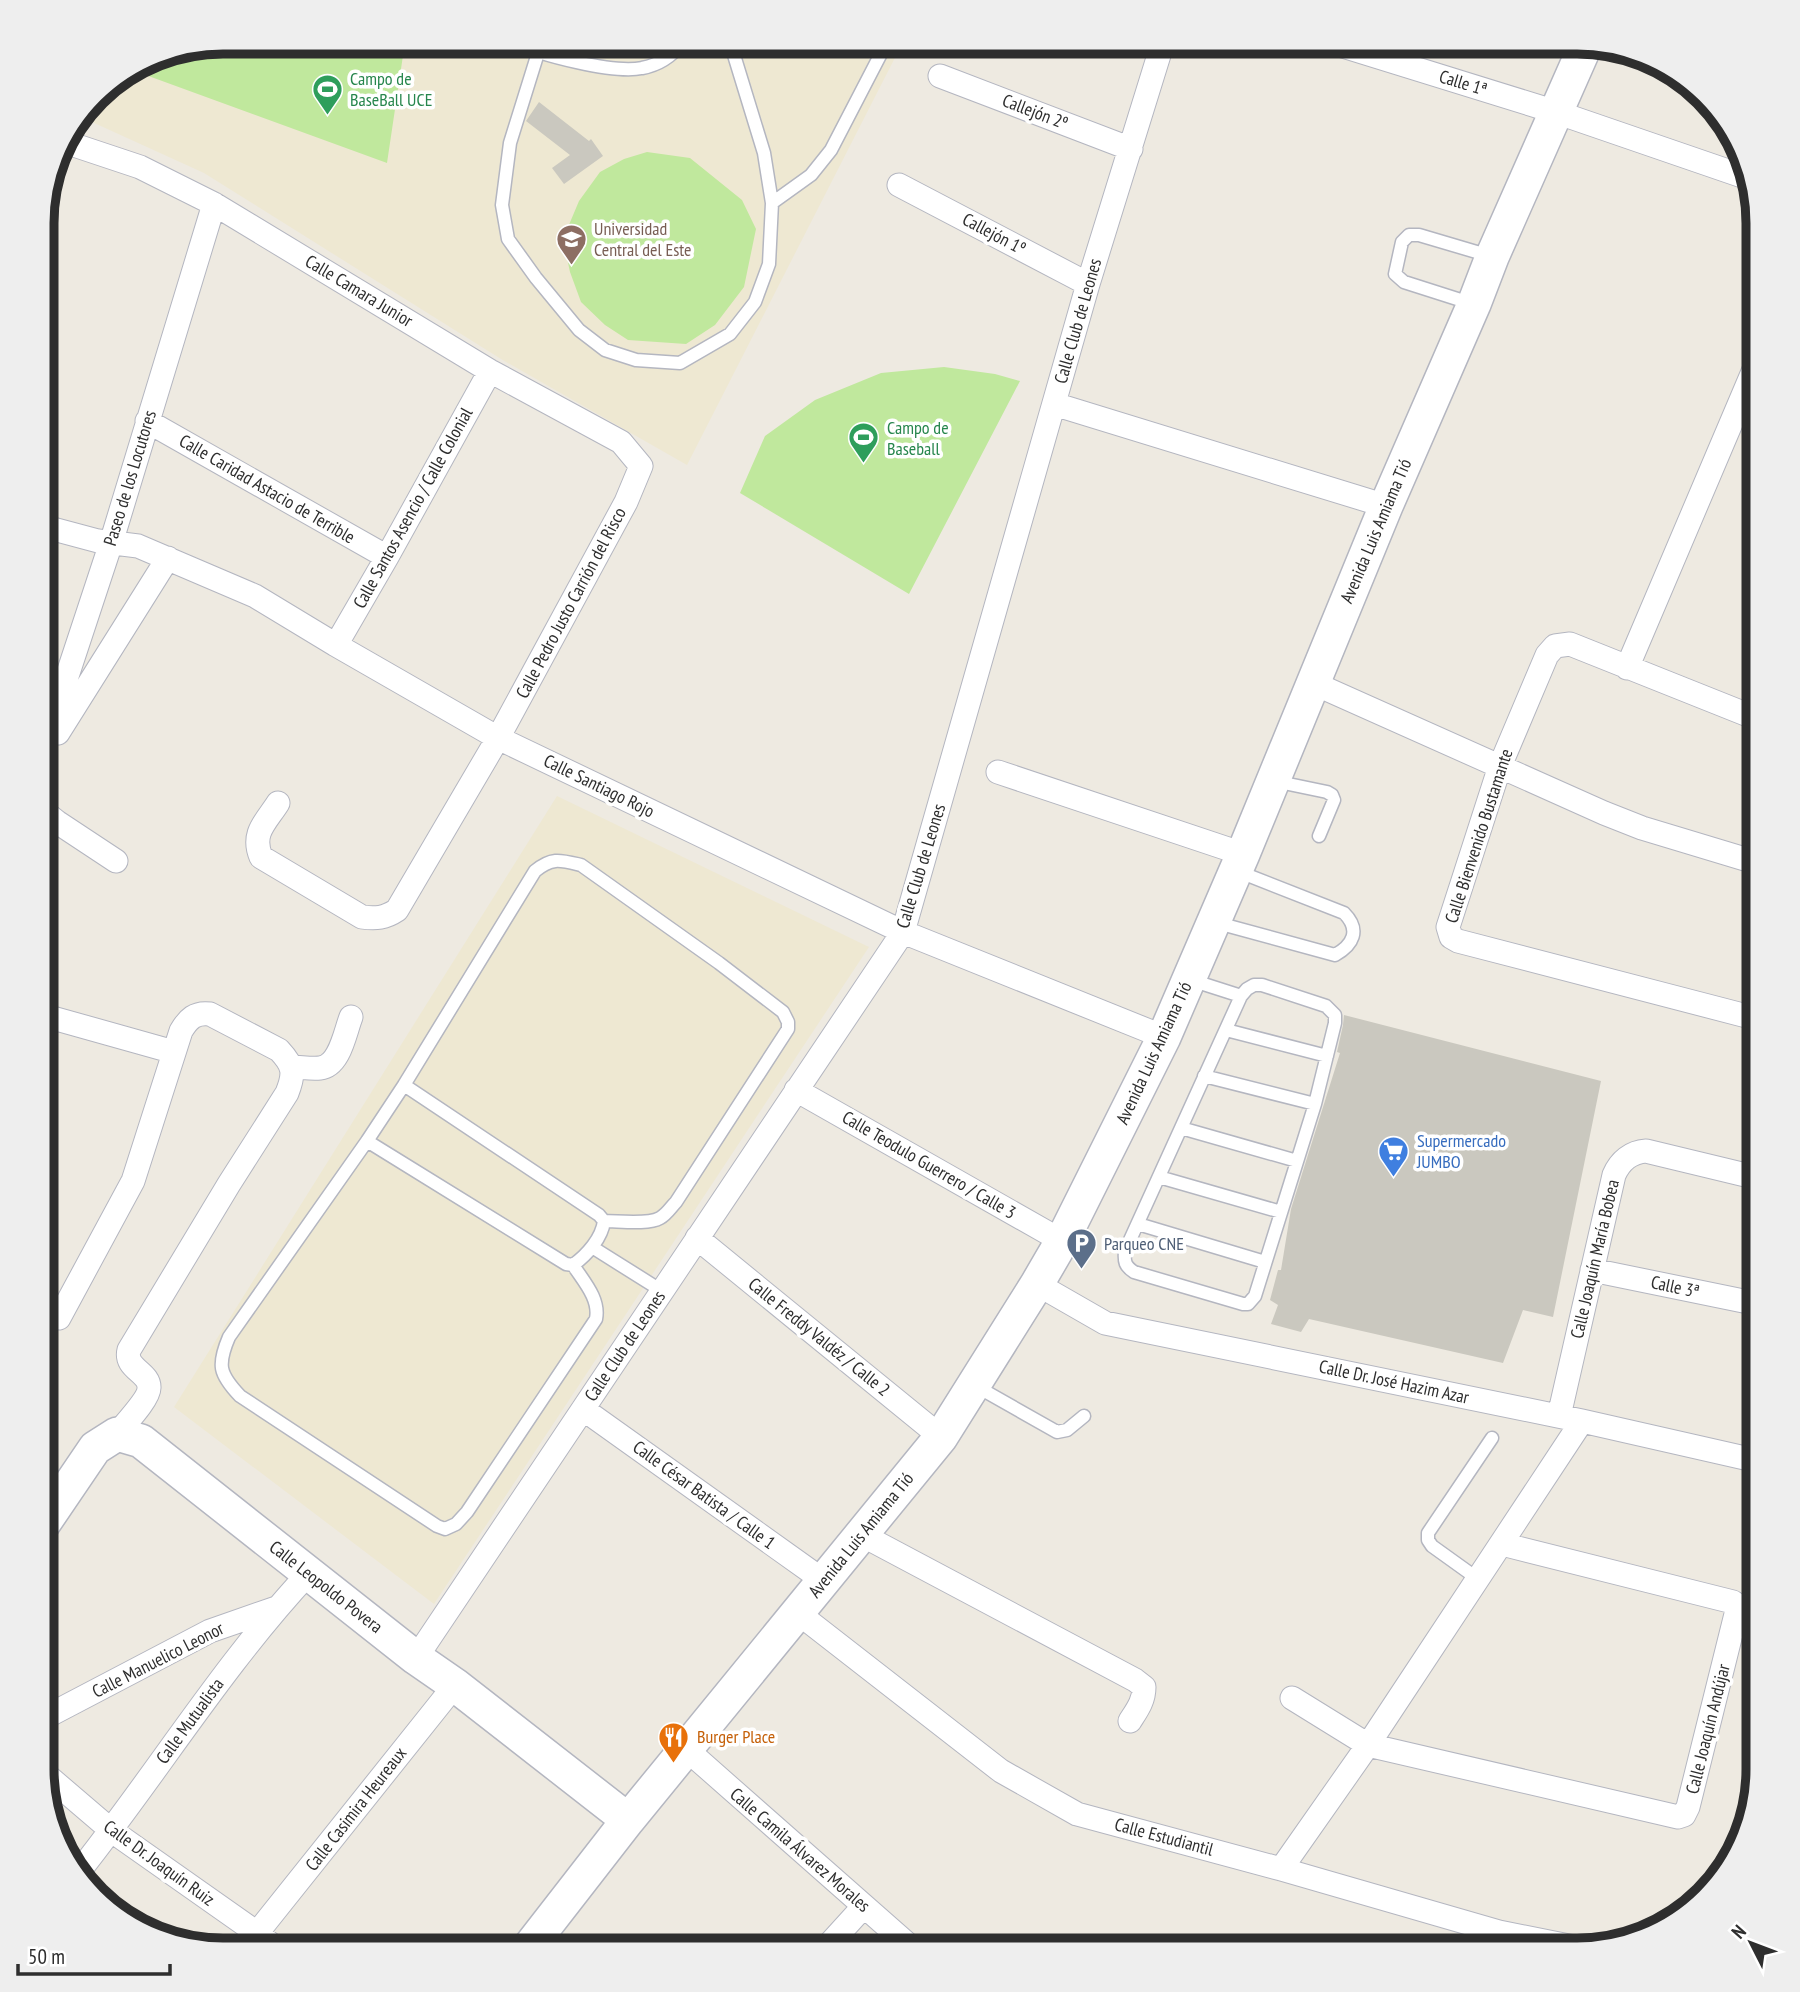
<svg xmlns="http://www.w3.org/2000/svg" width="1800" height="1992" viewBox="0 0 1800 1992" font-family="'PT Sans Narrow',sans-serif">
<rect width="100%" height="100%" fill="#eeeae1"/>
<!-- education -->
<path fill="#eee8d2" d="M223 42H903L687 465 501 359 204 173 81 117 103 87 154 56Z
M557 796 869 947 434 1604 174 1407Z"/>
<!-- pitch -->
<path fill="#c0e89d" d="M223 42H405L387 163 132 70 154 56Z
M817 42H857L850 57Z
M647 152 690 158 742 200 756 229 744 287 715 325 686 344 628 340 605 325 581 302 570 272 563 239 579 201 600 172 624 159Z
M944 367 995 374 1020 381 909 594 740 493 765 436 815 400 881 373Z"/>
<!-- building -->
<path fill="#cac8bf" d="M539 102 589 141 591 139 603 156 564 184 552 168 570 155 526 121Z
M1344 1015 1601 1081 1553 1317 1523 1310 1503 1363 1309 1319 1301 1332 1271 1324 1278 1305 1270 1300 1278 1270H1281L1291 1209 1340 1053 1337 1052 1343 1025Z"/>
<g fill="none" stroke-linecap="round" stroke-linejoin="round">
<defs>
<path id="lane" d="M513 42C540 55 614 74 642 68 659 65 673 55 683 42
M538 53 510 143 502 205 508 239 536 278 579 330 605 350 636 360 680 363 730 334 755 302 769 264 772 203 764 153 730 42
M772 203 811 175 831 150 887 42
M1473 304 1404 282 1395 274 1402 242 1409 235H1419L1490 256
M1274 781 1327 792 1332 795 1334 800 1319 836
M1214 922 1335 955C1353 945 1361 930 1344 913L1237 871
M1191 980 1241 996
M1254 985H1262L1326 1006 1335 1015V1023L1315 1104 1255 1296 1248 1304H1243L1134 1272C1125 1266 1124 1262 1125 1251L1241 996 1247 989Z
M1226 1030 1327 1056
M1204 1076 1315 1104
M1181 1128 1297 1161
M367 1141 566 1264 573 1265C587 1255 602 1238 604 1221L599 1215 404 1085
M1159 1177 1281 1212
M1138 1224 1265 1262
M592 1247 662 1291
M573 1265C584 1282 600 1299 596 1319L467 1512 456 1524 445 1529 437 1526 240 1396C219 1374 217 1365 229 1337L367 1141 404 1085 535 871C552 857 560 860 581 865L719 963 783 1012 788 1022V1029L676 1202C671 1207 667 1214 660 1218 648 1225 619 1221 604 1221
M974 1385 1057 1432 1067 1430 1084 1416
M1478 1579 1432 1546 1428 1540V1533L1492 1438"/>
<path id="street" d="M1330 42 1556 112 1751 179
M940 76 1131 149
M62 141 140 167 214 204 490 371 621 442 641 466 626 502 498 738 397 910C385 918 376 919 362 917L261 857C251 833 266 822 278 803
M899 185 1088 284
M1054 404 1386 506
M147 421 387 557
M42 526 98 541 138 546 255 596 336 645 498 738 903 932 1164 1037
M336 645 387 557 490 371
M1627 668 1758 360
M1313 683 1604 813 1642 828 1758 863
M1758 719 1570 644 1555 646 1547 655 1500 766 1448 927 1451 937 1458 941 1758 1019
M58 733 168 558
M42 752 111 543 214 204
M998 772 1243 854
M42 810 57 822 116 861
M42 1015 174 1052
M291 1067C300 1067 311 1069 320 1068 340 1066 345 1032 351 1017
M796 1090 1062 1241
M697 1238 941 1437
M1592 1270 1758 1304
M1037 1284 1105 1323 1582 1421 1758 1461
M59 1318 133 1181 181 1031C188 1019 195 1012 210 1014L279 1050C294 1066 295 1073 287 1093L229 1184 129 1350C124 1369 150 1372 149 1388 149 1399 124 1425 117 1434
M583 1409 824 1581
M1559 1416 1614 1175C1620 1161 1631 1152 1646 1151L1758 1178
M862 1535 1135 1680 1144 1687C1144 1701 1137 1710 1130 1721
M798 1613 1001 1771 1077 1814 1281 1869 1499 1932 1584 1949
M416 1658 903 932 1088 284 1163 42
M1292 1698 1368 1745 1678 1817 1684 1815 1688 1807 1738 1606 1733 1602 1502 1544
M42 1719 210 1631 276 1608
M686 1749 914 1950
M43 1772 112 1831 257 1933 278 1950
M1281 1869 1368 1745 1582 1421
M77 1874C156 1775 222 1666 309 1573
M257 1933 455 1685
M824 1950 864 1906"/>
<path id="secondary" d="M42 1526 95 1448 117 1434 141 1441 416 1658 455 1685 628 1820
M527 1950 628 1820 941 1437 1037 1284 1062 1241 1164 1037 1243 854 1386 506 1474 304 1492 257 1587 42"/>
</defs>
<!-- lane casing -->
<use href="#lane" stroke="#b4b6c0" stroke-width="15"/>
<!-- street casing -->
<use href="#street" stroke="#b4b6c0" stroke-width="25"/>
<!-- secondary casing -->
<use href="#secondary" stroke="#b4b6c0" stroke-width="36"/>
<!-- lane -->
<use href="#lane" stroke="#fff" stroke-width="12"/>
<!-- street -->
<use href="#street" stroke="#fff" stroke-width="23"/>
<!-- secondary -->
<use href="#secondary" stroke="#fff" stroke-width="33"/>
</g>
<!-- icons -->
<defs>
<symbol id="stadium-pin" viewBox="-11 -11 22 30"><path d="M0 17L-7.5 6A9.5 9.5 0 1 1 7.5 6Z" fill="#2e9e5b" stroke="#fff"/><path d="M0-5a6.5 5 0 1 0 0 10a6.5 5 0 1 0 0-10ZM-3.5-1.8h7v3.6h-7Z" fill="#fff"/></symbol>
<symbol id="university-pin" viewBox="-11 -11 22 30"><path d="M0 17L-7.5 6A9.5 9.5 0 1 1 7.5 6Z" fill="#8d6e63" stroke="#fff"/><path d="M0-5L7-2L0 1L-7-2ZM-4 1L0 2.5L4 1V4Q0 6-4 4Z" fill="#fff"/></symbol>
<symbol id="supermarket-pin" viewBox="-11 -11 22 30"><path d="M0 17L-7.5 6A9.5 9.5 0 1 1 7.5 6Z" fill="#3f7fe0" stroke="#fff"/><path d="M-6-5.5h2.5l.6 2H6L4.5 2H-2.5L-4.4-4H-6ZM-1.5 3.2a1.3 1.3 0 1 0 .1 0ZM3 3.2a1.3 1.3 0 1 0 .1 0Z" fill="#fff"/></symbol>
<symbol id="parking-pin" viewBox="-11 -11 22 30"><path d="M0 17L-7.5 6A9.5 9.5 0 1 1 7.5 6Z" fill="#5c6f8a" stroke="#fff"/><path d="M-3.5-5.5H1a3.5 3.5 0 0 1 0 7H-1V5.5H-3.5ZM-1-3.4V-.6H.8a1.4 1.4 0 0 0 0-2.8Z" fill="#fff"/></symbol>
<symbol id="restaurant-pin" viewBox="-11 -11 22 30"><path d="M0 17L-7.5 6A9.5 9.5 0 1 1 7.5 6Z" fill="#e8710a" stroke="#fff"/><path d="M-5-6h1v4h1v-4h1v4h1v-4h1v5L-1.5 .5V6h-2V.5L-5-1ZM5-6V6H3V1.5H1.5Q1.5-4 5-6Z" fill="#fff"/></symbol>
</defs>
<g fill-rule="evenodd">
<use href="#stadium-pin" x="310" y="72" width="35" height="47"/>
<use href="#university-pin" x="554" y="222" width="35" height="47"/>
<use href="#stadium-pin" x="846" y="420" width="35" height="47"/>
<use href="#supermarket-pin" x="1376" y="1134" width="35" height="47"/>
<use href="#parking-pin" x="1064" y="1226" width="35" height="47"/>
<use href="#restaurant-pin" x="656" y="1720" width="35" height="47"/>
</g>
<g text-anchor="middle" stroke-width="7" stroke-linejoin="round" paint-order="stroke">
<!-- leisure labels -->
<g font-size="18" fill="#27864d" stroke="#fff" text-anchor="start">
<text x="350" y="85">Campo de<tspan x="350" dy="21">BaseBall UCE</tspan></text>
<text x="887" y="434">Campo de<tspan x="887" dy="21">Baseball</tspan></text>
</g>
<!-- street labels -->
<g font-size="18" fill="#2e2e2e" stroke="#fff">
<text transform="translate(1463 83) rotate(17)" y="6">Calle 1ª</text>
<text transform="translate(1035 112) rotate(21)" y="6">Callejón 2º</text>
<text transform="translate(994 234) rotate(28)" y="6">Callejón 1º</text>
<text transform="translate(359 291) rotate(31)" y="6">Calle Camara Junior</text>
<text transform="translate(1078 321) rotate(-74)" y="6">Calle Club de Leones</text>
<text transform="translate(130 478) rotate(-73)" y="6">Paseo de los Locutores</text>
<text transform="translate(267 489) rotate(30)" y="6">Calle Caridad Astacio de Terrible</text>
<text transform="translate(413 508) rotate(-61)" y="6">Calle Santos Asencio / Calle Colonial</text>
<text transform="translate(1376 531) rotate(-67)" y="6">Avenida Luis Amiama Tió</text>
<text transform="translate(571 603) rotate(-62)" y="6">Calle Pedro Justo Carrión del Risco</text>
<text transform="translate(599 786) rotate(26)" y="6">Calle Santiago Rojo</text>
<text transform="translate(1479 836) rotate(-72)" y="6">Calle Bienvenido Bustamante</text>
<text transform="translate(921 866) rotate(-73)" y="6">Calle Club de Leones</text>
<text transform="translate(1154 1053) rotate(-65)" y="6">Avenida Luis Amiama Tió</text>
<text transform="translate(929 1165) rotate(30)" y="6">Calle Teodulo Guerrero / Calle 3</text>
<text transform="translate(1595 1259) rotate(-77)" y="6">Calle Joaquín María Bobea</text>
<text transform="translate(1675 1287) rotate(12)" y="6">Calle 3ª</text>
<text transform="translate(819 1337) rotate(39)" y="6">Calle Freddy Valdéz / Calle 2</text>
<text transform="translate(625 1346) rotate(-56)" y="6">Calle Club de Leones</text>
<text transform="translate(1394 1382) rotate(12)" y="6">Calle Dr. José Hazim Azar</text>
<text transform="translate(704 1495) rotate(36)" y="6">Calle César Batista / Calle 1</text>
<text transform="translate(861 1535) rotate(-51)" y="6">Avenida Luis Amiama Tió</text>
<text transform="translate(326 1587) rotate(38)" y="6">Calle Leopoldo Povera</text>
<text transform="translate(158 1660) rotate(-27)" y="6">Calle Manuelico Leonor</text>
<text transform="translate(190 1721) rotate(-54)" y="6">Calle Mutualista</text>
<text transform="translate(1708 1729) rotate(-76)" y="6">Calle Joaquín Andújar</text>
<text transform="translate(356 1809) rotate(-52)" y="6">Calle Casimira Heureaux</text>
<text transform="translate(1164 1837) rotate(15)" y="6">Calle Estudiantil</text>
<text transform="translate(800 1850) rotate(41)" y="6">Calle Camila Álvarez Morales</text>
<text transform="translate(159 1863) rotate(36)" y="6">Calle Dr. Joaquín Ruiz</text>
</g>
<!-- education labels -->
<g font-size="18" fill="#785e54" stroke="#fff" text-anchor="start">
<text x="594" y="235">Universidad<tspan x="594" dy="21">Central del Este</tspan></text>
</g>
<!-- shop labels -->
<g font-size="18" fill="#366cbe" stroke="#fff" text-anchor="start">
<text x="1417" y="1147">Supermercado<tspan x="1417" dy="21">JUMBO</tspan></text>
</g>
<!-- service labels -->
<g font-size="18" fill="#4e5e75" stroke="#fff" text-anchor="start">
<text x="1104" y="1250">Parqueo CNE</text>
</g>
<!-- food labels -->
<g font-size="18" fill="#c56008" stroke="#fff" text-anchor="start">
<text x="697" y="1743">Burger Place</text>
</g>
</g>
<!-- crop -->
<path d="M0 0H1800V1992H0ZM223 54H1577A169 169 0 0 1 1746 223V1769A169 169 0 0 1 1577 1938H223A169 169 0 0 1 54 1769V223A169 169 0 0 1 223 54Z" fill="#eee" fill-rule="evenodd"/>
<path fill="none" stroke="#2e2e2e" stroke-width="9" d="M223 54H1577A169 169 0 0 1 1746 223V1769A169 169 0 0 1 1577 1938H223A169 169 0 0 1 54 1769V223A169 169 0 0 1 223 54Z"/>
<!-- north arrow -->
<g transform="translate(1751 1943) rotate(312)" stroke="#ffffff" stroke-width="5" paint-order="stroke">
<path d="M0-5L12 26L0 18L-12 26Z" fill="#2e2e2e"/>
<text y="-10" font-size="19" font-weight="bold" text-anchor="middle" fill="#2e2e2e">N</text>
</g>
<!-- scale -->
<path d="M18 1964v10h152v-10" fill="none" stroke="#2e2e2e" stroke-width="3.5"/>
<text x="28" y="1964" font-size="21" fill="#2e2e2e" stroke="#ffffff" stroke-width="5" paint-order="stroke">50 m</text>
</svg>
